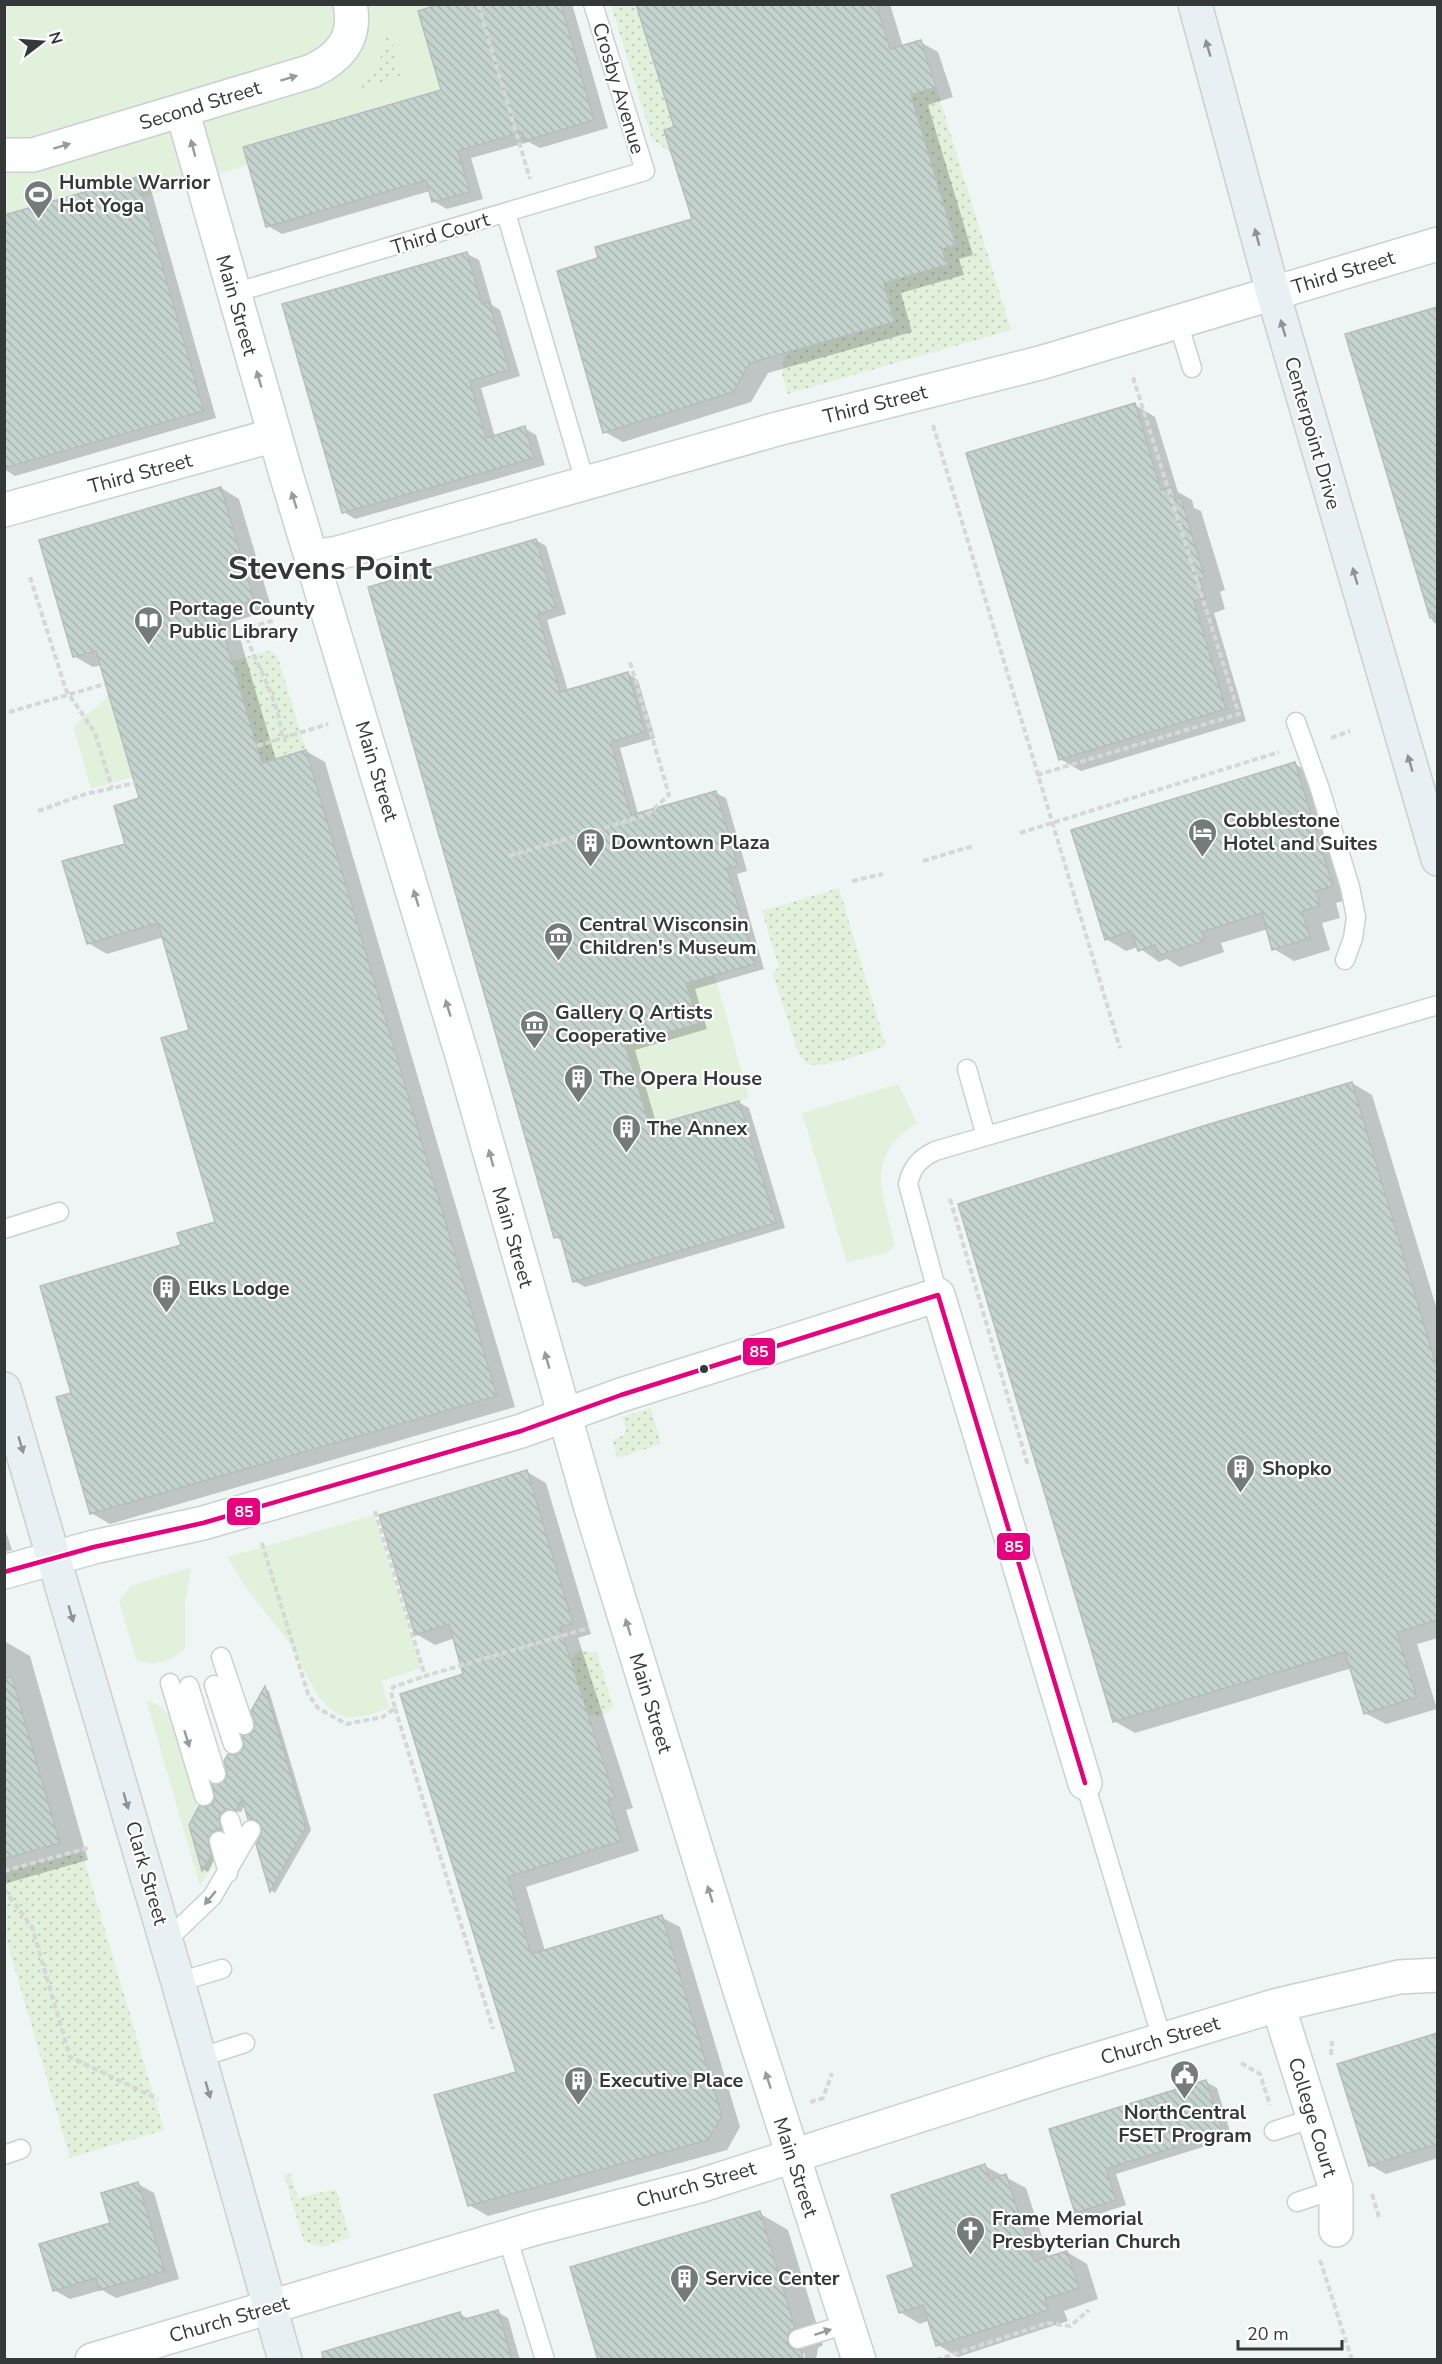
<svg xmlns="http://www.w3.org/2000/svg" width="1442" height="2364" viewBox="0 0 1442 2364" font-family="'Nunito Sans',sans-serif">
<defs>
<pattern id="garden-dots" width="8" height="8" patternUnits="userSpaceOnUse" patternTransform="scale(1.5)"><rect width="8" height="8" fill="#e2f1db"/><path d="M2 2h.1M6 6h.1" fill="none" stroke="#c2cfbd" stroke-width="1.8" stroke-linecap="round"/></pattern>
<pattern id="building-back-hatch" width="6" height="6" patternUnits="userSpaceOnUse" patternTransform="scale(1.5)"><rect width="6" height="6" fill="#c4d3cd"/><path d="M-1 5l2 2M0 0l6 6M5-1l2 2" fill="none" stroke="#a9b6b1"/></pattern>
</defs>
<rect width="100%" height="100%" fill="#eff5f5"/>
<!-- green -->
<path fill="#e2f1db" d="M5 5H439L418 11 441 90 243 147 248 165 143 197 137 177 5 216Z
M108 693 133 777 91 789 74 729C83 712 100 710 108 693Z
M715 975 749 1098 650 1126 625 1044 697 1024 686 983Z
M898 1084 917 1123C861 1159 885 1195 895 1246L887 1252 847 1263 802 1113Z
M374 1515 421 1668 382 1681 389 1708C376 1713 354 1722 340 1715 312 1701 307 1668 290 1644 267 1612 246 1594 228 1557Z
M191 1567 185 1605V1648C173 1662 153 1667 136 1660L119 1601 130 1586Z
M149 1701 158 1705 170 1715 214 1863 200 1886 147 1703Z"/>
<!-- garden -->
<path fill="url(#garden-dots)" d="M611 5H636L674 127 671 153 652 139Z
M390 35 401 76 362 88 361 85 379 62 387 36Z
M936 87 1011 330 787 394 782 373 785 352 894 322 884 283 947 265 911 95Z
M270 650 278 658 306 750 262 763 232 661Z
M839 888 886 1046C869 1051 824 1070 808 1064 802 1061 800 1055 797 1050L772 971 779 968 762 911Z
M651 1408 661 1444 617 1458 612 1440 624 1435 626 1429 622 1417Z
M580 1650 597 1653 613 1706 603 1716 588 1715 571 1659Z
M82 1852 164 2130 70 2158 5 1935 4 1871Z
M290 2173 298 2198 336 2189 350 2237 323 2247 304 2242 284 2175Z"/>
<!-- shadow -->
<path fill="#0003" d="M444 4H572L608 128 540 148 529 142 471 158 483 199 447 209 433 201 430 191 282 234 268 226 443 91Z
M638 4H890L903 47 920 42 938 52 953 97 928 105 973 255 959 259 964 275 901 293 912 332 768 373 751 402 623 442 605 432 600 259 694 220 676 128Z
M137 178 150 186 216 418 15 476 4 469V216Z
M467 254 479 260 492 305 500 310 520 376 481 388 495 437 524 428 536 435 545 465 355 519 344 512Z
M1438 308V625L1433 622 1347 335Z
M1135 405 1155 417 1178 492 1192 500 1194 508 1201 511 1225 590 1220 592 1225 609 1214 613 1246 721 1081 771 1060 759Z
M221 488 239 499 272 610 235 621 276 760 306 751 325 762 515 1407 110 1524 91 1513 73 1394 217 1223 191 1031 164 937 107 954 88 943 127 845 141 799 102 665 93 667 74 656Z
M536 540 546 546 566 614 547 620 568 691 628 674 638 680 655 738 620 748 638 814 716 793 726 798 747 871 737 874 764 969 695 989 707 1029 635 1050 657 1126 738 1102 749 1108 785 1228 585 1287 574 1281 563 1241 555 1237Z
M1295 764 1316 776 1353 898 1336 903 1340 918 1322 923 1330 950 1294 961 1274 949 1268 929 1221 943 1224 952 1180 967 1167 959 1159 962 1138 947 1126 951 1106 939Z
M1352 1083 1372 1095 1438 1313V1638L1417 1644 1437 1709 1386 1724 1365 1713 1352 1668 1135 1733 1114 1721Z
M527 1472 546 1483 591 1634 578 1638 633 1808 626 1810 639 1851 526 1887 545 1951 661 1917 680 1927 740 2127 727 2150 488 2216 469 2205 518 2073 465 1675 455 1638 435 1645 416 1634Z
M4 1526 12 1550 4 1552Z
M4 1641 30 1656 88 1860 4 1884Z
M265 1688 269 1691 311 1830 275 1893 271 1890 262 1824 249 1818 245 1804 241 1812 233 1811 226 1815 225 1832H221L212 1841 215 1858 208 1872 204 1870 190 1825 214 1804 236 1756 242 1753 254 1733Z
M1438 2035V2158L1386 2174 1370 2165 1339 2065Z
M1206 2082 1217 2088 1232 2138 1116 2174 1126 2205 1087 2218 1076 2212 1050 2130Z
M985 2166 1026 2188 1049 2258 1067 2252 1087 2264 1098 2299 1064 2311 1068 2321 958 2357 938 2345 930 2320 920 2324 900 2312 916 2268Z
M138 2184 154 2193 179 2279 116 2298 102 2290 70 2299 54 2290 111 2224Z
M759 2213 788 2230 823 2345 818 2348 816 2360H806L804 2353 600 2360Z
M497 2312 508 2318 520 2360H357L459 2313 470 2320Z"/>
<!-- building -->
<path fill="url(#building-back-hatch)" stroke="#b8bcbb" stroke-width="1.5" d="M440 4H561L594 120 525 141 522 132 458 151 470 192 432 202 426 180 266 227 243 147 441 90 418 11Z
M636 4H876L890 49 921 40 936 87 911 95 956 245 942 249 947 265 884 283 894 322 750 363 733 392 603 433 557 271 598 258 595 247 692 219 664 130 674 127Z
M137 177 204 411 4 468V215Z
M467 252 482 304 489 302 509 370 470 381 486 438 525 426 534 458 342 513 282 304Z
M1437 307V617L1430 618 1345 334Z
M1135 403 1161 490 1172 487 1176 499 1181 498 1205 578 1200 580 1205 598 1194 601 1226 709 1059 760 966 453Z
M221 487 254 600 217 611 262 763 306 750 497 1396 90 1514 56 1397 71 1393 40 1286 181 1245 177 1233 215 1222 161 1038 189 1030 158 923 87 944 62 861 125 844 114 806 139 798 96 651 73 657 39 540Z
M536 539 556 609 538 614 560 692 628 672 645 732 611 742 631 815 716 791 738 866 727 868 755 964 686 983 698 1024 625 1044 650 1126 739 1101 776 1223 573 1282 560 1236 554 1238 368 587Z
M1295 762 1333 886 1316 891 1320 906 1302 911 1310 938 1272 950 1262 913 1202 932 1204 941 1158 956 1155 945 1138 951 1131 931 1105 940 1071 830Z
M1352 1082 1437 1368V1620L1397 1633 1417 1697 1364 1714 1345 1652 1113 1722 958 1204 1203 1126Z
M527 1470 573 1624 560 1627 615 1798 608 1800 621 1841 508 1877 531 1954 662 1915 722 2116 708 2140 468 2206 434 2095 516 2072 400 1694 463 1674 449 1624 415 1635 379 1515Z
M12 1677 60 1843 4 1859V1678Z
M265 1686 306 1827 270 1892 256 1844 261 1835V1825L256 1820 248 1819 242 1799 236 1811 227 1809 221 1813 219 1818 221 1830H215L208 1838 211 1855 202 1871 189 1825 199 1806 207 1807 213 1803 215 1798 212 1784 225 1781 227 1771 224 1761 228 1754 236 1755 241 1752 244 1746 242 1736 253 1732 255 1722 251 1711Z
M1437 2033V2144L1369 2166 1337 2064Z
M1206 2080 1223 2132 1106 2169 1116 2200 1075 2213 1049 2129Z
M985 2164 990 2180 1006 2174 1034 2261 1067 2251 1079 2288 1045 2299 1048 2310 936 2346 923 2305 899 2313 887 2276 914 2267 891 2195Z
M138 2182 165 2271 99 2290 96 2278 53 2291 39 2244 110 2223 101 2193Z
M760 2211 795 2328 789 2332 787 2342 791 2348 801 2350 804 2360H598L570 2267Z
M498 2310 512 2360H323L322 2352 460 2312 462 2320Z"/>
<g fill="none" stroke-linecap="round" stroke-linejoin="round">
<defs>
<path id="service" d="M506 213 585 482
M234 293 645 171 593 4
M1178 322 1192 368
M1296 722 1319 786 1350 887 1356 917 1353 938 1345 960
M967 1069 986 1136
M4 1229 59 1212
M938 1295 908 1184C912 1167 919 1159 935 1151L1438 1005
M221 1657 244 1725
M170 1683 204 1796
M214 1685 233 1744
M189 1686 216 1774
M1085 1783 1162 2039
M230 1820 239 1849
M219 1841 228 1873
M166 1941 212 1897 251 1830
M178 1982 222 1969
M199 2058 245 2043
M1274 2131 1313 2118
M4 2155 21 2149
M1297 2202 1336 2189
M507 2236 545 2360
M798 2339 847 2324"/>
<path id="minor" d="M182 110 286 474 464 1062 591 1508 741 1994 859 2360
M4 155H33L312 71C341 57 357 38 350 4
M4 510 275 435
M311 557 338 553 777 429 1040 363 1438 244
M4 1572 94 1547 203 1523 521 1431 621 1395 938 1295 1085 1783
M1278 2005 1336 2189V2230
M92 2360 536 2228 699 2186 1055 2072 1278 2005 1399 1977 1438 1975"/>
<path id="primary" d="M1195 4 1273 293 1438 859
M4 1389 178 1982 285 2360"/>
</defs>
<!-- service casing -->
<use href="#service" stroke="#cbd0d0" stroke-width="21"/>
<!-- minor casing -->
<use href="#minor" stroke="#cbd0d0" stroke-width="36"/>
<!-- primary casing -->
<use href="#primary" stroke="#cdcfcf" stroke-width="36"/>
<!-- path -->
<path stroke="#d6d7d7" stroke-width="4" stroke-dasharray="6 3" stroke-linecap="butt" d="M478 4 530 179
M416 5 419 4
M933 425 1120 1048
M30 577 66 690 95 733 112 788
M244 629C256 667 279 697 282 738
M224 635 275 620
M9 712 105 684
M1331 738 1350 731
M257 746 328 724
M1037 775 1239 714 1132 374
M38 811 86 794 135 783
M1020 833 1279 752
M509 856 647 815 669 795 630 662
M923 861 973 846
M852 881 883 874
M950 1199 1028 1466
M375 1511 425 1676 589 1628
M262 1543 308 1694 318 1708 346 1724 383 1717 395 1708 391 1692 393 1687 425 1676
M395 1708 493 2029
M4 1871 88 1848
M4 1889 32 1927 70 2057 158 2099
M1331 2055 1332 2041
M1241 2063 1260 2074 1270 2105
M810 2102 823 2098 832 2073
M1372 2194 1379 2217
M1320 2260 1352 2360
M936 2360 1048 2323 1070 2326 1089 2310"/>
<!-- service -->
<use href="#service" stroke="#fdfefe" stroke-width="18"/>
<!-- minor -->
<use href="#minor" stroke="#fdfefe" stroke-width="33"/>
<!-- primary -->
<use href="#primary" stroke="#e9f0f3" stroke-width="33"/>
<defs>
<path id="bus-1" d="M4 1572 94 1547 203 1523 521 1431 621 1395 938 1295 1085 1783"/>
</defs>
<!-- bus-1 casing -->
<use href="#bus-1" stroke="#fff" stroke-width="9"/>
<!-- bus-1 -->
<use href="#bus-1" stroke="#e5007d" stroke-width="4.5"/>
</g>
<!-- one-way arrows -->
<defs><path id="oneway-solid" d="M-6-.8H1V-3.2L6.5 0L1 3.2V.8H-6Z" transform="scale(1.5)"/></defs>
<g fill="#8e9496">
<use href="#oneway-solid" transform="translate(1208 48) rotate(-106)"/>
<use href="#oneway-solid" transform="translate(1257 237) rotate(-105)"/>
<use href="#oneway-solid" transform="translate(1283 328) rotate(-106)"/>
<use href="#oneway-solid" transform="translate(1355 576) rotate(-106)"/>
<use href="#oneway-solid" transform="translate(1410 763) rotate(-106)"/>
<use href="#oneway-solid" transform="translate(21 1445) rotate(74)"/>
<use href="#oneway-solid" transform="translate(71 1614) rotate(74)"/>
<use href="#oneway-solid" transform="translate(126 1801) rotate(74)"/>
<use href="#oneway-solid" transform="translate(208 2090) rotate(74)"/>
</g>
<g fill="#989b9b">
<use href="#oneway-solid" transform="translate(289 78) rotate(-17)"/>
<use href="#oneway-solid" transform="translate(62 146) rotate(-17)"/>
<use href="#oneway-solid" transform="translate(193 148) rotate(-105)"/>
<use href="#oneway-solid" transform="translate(259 379) rotate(-106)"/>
<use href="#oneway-solid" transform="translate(294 500) rotate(-107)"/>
<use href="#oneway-solid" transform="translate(416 898) rotate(-107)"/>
<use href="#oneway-solid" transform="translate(448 1008) rotate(-107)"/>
<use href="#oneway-solid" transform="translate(491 1158) rotate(-105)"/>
<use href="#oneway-solid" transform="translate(547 1360) rotate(-106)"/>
<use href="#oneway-solid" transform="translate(628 1627) rotate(-107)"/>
<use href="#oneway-solid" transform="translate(187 1739) rotate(73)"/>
<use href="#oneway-solid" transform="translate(710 1894) rotate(-107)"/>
<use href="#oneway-solid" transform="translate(210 1898) rotate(130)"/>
<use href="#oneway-solid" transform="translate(768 2080) rotate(-108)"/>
<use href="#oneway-solid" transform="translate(823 2332) rotate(-18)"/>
</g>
<!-- icons -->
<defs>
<symbol id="stadium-pin" viewBox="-11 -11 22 30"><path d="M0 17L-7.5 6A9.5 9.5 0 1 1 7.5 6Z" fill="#757a7a" stroke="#fff"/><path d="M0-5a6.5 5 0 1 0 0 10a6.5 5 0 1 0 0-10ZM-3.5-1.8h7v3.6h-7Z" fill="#fff"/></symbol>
<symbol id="library-pin" viewBox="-11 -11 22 30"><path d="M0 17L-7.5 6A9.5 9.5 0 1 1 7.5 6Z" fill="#757a7a" stroke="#fff"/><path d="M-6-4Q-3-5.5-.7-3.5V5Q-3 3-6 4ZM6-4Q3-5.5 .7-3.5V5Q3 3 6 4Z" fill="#fff"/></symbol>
<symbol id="hotel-pin" viewBox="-11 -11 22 30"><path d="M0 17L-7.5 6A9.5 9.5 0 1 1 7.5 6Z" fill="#757a7a" stroke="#fff"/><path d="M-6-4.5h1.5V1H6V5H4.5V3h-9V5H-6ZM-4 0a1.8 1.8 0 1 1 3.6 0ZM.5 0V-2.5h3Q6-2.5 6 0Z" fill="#fff"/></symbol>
<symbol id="building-pin" viewBox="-11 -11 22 30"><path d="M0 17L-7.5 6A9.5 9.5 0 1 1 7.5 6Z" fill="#757a7a" stroke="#fff"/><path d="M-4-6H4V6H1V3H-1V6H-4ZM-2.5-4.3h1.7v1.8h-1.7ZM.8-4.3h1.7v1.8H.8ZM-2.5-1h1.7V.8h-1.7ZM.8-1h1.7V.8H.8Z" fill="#fff"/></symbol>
<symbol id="museum-pin" viewBox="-11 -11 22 30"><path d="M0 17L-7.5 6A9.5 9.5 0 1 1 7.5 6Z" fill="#757a7a" stroke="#fff"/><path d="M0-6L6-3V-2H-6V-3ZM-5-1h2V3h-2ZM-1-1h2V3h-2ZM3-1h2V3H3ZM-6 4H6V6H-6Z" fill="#fff"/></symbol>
<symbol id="civic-pin" viewBox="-11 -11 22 30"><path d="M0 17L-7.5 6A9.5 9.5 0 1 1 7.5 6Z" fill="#757a7a" stroke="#fff"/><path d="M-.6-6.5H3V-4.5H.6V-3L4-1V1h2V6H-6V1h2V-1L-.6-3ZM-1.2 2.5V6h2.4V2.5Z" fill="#fff"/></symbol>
<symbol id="church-pin" viewBox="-11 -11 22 30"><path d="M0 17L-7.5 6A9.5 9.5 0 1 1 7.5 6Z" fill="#757a7a" stroke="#fff"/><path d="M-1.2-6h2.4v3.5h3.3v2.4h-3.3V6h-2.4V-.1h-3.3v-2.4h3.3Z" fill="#fff"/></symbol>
</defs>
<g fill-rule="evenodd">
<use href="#stadium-pin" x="22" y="178" width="33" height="45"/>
<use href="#library-pin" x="132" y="604" width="33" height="45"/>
<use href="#hotel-pin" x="1186" y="816" width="33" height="45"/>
<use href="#building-pin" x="574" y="826" width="33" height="45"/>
<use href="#museum-pin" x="542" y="920" width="33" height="45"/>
<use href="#museum-pin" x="518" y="1008" width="33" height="45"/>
<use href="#building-pin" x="562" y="1062" width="33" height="45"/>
<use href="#building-pin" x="610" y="1112" width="33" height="45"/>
<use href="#building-pin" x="150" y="1272" width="33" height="45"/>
<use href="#building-pin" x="1224" y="1452" width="33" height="45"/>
<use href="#civic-pin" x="1168" y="2058" width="33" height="45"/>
<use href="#building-pin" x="562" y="2064" width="33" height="45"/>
<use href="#church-pin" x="954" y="2214" width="33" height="45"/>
<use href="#building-pin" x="668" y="2262" width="33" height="45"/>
</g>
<!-- markers -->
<circle fill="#343838" stroke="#fff" stroke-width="2" cx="704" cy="1369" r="5"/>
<g text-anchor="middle" stroke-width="4.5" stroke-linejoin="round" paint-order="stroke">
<!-- street labels -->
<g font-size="20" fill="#343838" stroke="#fff">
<text transform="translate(619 88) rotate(73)" y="7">Crosby Avenue</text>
<text transform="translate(200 105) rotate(-17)" y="7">Second Street</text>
<text transform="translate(440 233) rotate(-17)" y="7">Third Court</text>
<text transform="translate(1343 272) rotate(-17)" y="7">Third Street</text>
<text transform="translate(237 305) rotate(74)" y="7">Main Street</text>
<text transform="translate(875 404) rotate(-14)" y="7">Third Street</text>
<text transform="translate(1313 433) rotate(74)" y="7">Centerpoint Drive</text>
<text transform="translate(140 473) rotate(-15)" y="7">Third Street</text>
<text transform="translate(377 771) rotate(73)" y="7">Main Street</text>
<text transform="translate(513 1237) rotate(74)" y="7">Main Street</text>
<text transform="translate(651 1703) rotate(73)" y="7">Main Street</text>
<text transform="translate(147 1873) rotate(74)" y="7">Clark Street</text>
<text transform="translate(1160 2040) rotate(-17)" y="7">Church Street</text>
<text transform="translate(1313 2117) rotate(73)" y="7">College Court</text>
<text transform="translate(796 2167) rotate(72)" y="7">Main Street</text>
<text transform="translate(696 2184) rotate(-16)" y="7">Church Street</text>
<text transform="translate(229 2319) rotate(-16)" y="7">Church Street</text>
</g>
<!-- poi labels -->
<g font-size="20" font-weight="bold" fill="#343838" stroke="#fff" text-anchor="start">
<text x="59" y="189">Humble Warrior<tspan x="59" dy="23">Hot Yoga</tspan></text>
<text x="169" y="615">Portage County<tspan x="169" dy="23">Public Library</tspan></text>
<text x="1223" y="827">Cobblestone<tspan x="1223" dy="23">Hotel and Suites</tspan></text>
<text x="611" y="849">Downtown Plaza</text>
<text x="579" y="931">Central Wisconsin<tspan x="579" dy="23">Children's Museum</tspan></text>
<text x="555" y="1019">Gallery Q Artists<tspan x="555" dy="23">Cooperative</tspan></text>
<text x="600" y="1085">The Opera House</text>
<text x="647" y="1135">The Annex</text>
<text x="188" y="1295">Elks Lodge</text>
<text x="1262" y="1475">Shopko</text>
<text x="599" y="2087">Executive Place</text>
<text x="1185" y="2119" text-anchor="middle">NorthCentral<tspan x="1185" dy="23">FSET Program</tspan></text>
<text x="992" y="2225">Frame Memorial<tspan x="992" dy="23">Presbyterian Church</tspan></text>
<text x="705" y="2285">Service Center</text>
</g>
<!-- town labels -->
<g font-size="32" font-weight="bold" fill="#343838" stroke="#fff">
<text x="330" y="579">Stevens Point</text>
</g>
</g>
<g stroke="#fff" stroke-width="2">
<rect x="742" y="1337" width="34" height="29" rx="6" fill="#e5007d"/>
<rect x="226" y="1497" width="35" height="29" rx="6" fill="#e5007d"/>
<rect x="996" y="1532" width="35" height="29" rx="6" fill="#e5007d"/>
</g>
<g font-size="16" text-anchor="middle" font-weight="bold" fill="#fff">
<text x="759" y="1357">85</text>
<text x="244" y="1517">85</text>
<text x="1014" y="1552">85</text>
</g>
<!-- border -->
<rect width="1442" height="2364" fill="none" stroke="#343838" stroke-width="12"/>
<!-- north arrow -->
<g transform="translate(42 42) rotate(73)" stroke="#ffffff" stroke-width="4.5" paint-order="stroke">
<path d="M0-4.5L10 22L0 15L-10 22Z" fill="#343838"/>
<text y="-9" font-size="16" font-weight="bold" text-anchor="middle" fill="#343838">N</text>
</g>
<!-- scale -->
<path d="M1238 2340v9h104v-9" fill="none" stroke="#343838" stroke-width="3"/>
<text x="1247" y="2340" font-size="18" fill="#343838" stroke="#ffffff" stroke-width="4.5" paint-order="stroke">20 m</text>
</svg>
